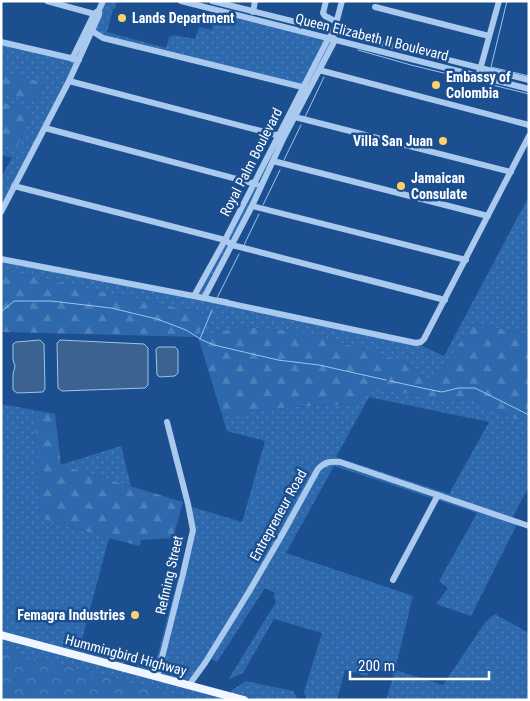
<svg xmlns="http://www.w3.org/2000/svg" width="530" height="701" viewBox="0 0 530 701" font-family="'Roboto Condensed',sans-serif">
<defs>
<pattern id="grass-dots" width="8" height="8" patternUnits="userSpaceOnUse" patternTransform="scale(1.25)"><rect width="8" height="8" fill="#2e69ad"/><path d="M2 2h.1M6 6h.1" fill="none" stroke="#4d80b9" stroke-width="1.8" stroke-linecap="round"/></pattern>
<pattern id="forest-firs" width="22" height="20" patternUnits="userSpaceOnUse" patternTransform="scale(1.25)"><rect width="22" height="20" fill="#2e69ad"/><path d="M5 1l3.5 6h-7zM16 11l3.5 6h-7z" fill="#4d80b9"/></pattern>
<pattern id="park-crowns" width="20" height="18" patternUnits="userSpaceOnUse" patternTransform="scale(1.25)"><rect width="20" height="18" fill="#2e69ad"/><path d="M2 6a3 3 0 1 1 6 0M12 15a3 3 0 1 1 6 0" fill="none" stroke="#4d80b9"/></pattern>
</defs>
<rect width="100%" height="100%" fill="#1b4f8f"/>
<!-- grass -->
<path fill="url(#grass-dots)" fill-rule="evenodd" d="M106 1H117L115 9H113L107 32 166 48 169 37 173 35 195 39 199 27 212 30 215 14 335 40 205 298 416 343 444 356 529 196V335L473 323 433 383 405 362 360 348 296 331 241 327 198 337 207 314 1 270V257L194 296 303 88 103 38 92 31Z
M1 42 79 60 1 211V177L12 158 1 155V145L16 149 33 110 1 102V93L38 102 44 84 1 71Z
M367 390 405 393 449 402 472 398 486 408 529 424V487L511 520 518 522 471 616 436 604 448 588 439 581 477 513 334 466 286 553 413 596 395 670 443 685 486 621 495 614 529 633V700H386L394 674 370 668 367 676 345 670 337 700H307L304 692 322 633 274 619 243 673 228 680 276 602 274 597 275 593 265 588 217 662 206 656 192 677 186 681 138 668 136 663 138 657 156 660 190 534 186 505 242 522 265 441 227 431 222 415 290 407 355 404ZM369 397 489 422 449 494 336 457Z
M1 404 34 410 40 518 109 538 81 643 131 655C129 662 129 663 122 664L1 632Z
M121 446 131 486 60 465Z
M1 639 232 700H196L1 649Z
M246 681 293 691 296 695 297 700H257L231 693 232 690Z"/>
<!-- forest -->
<path fill="url(#forest-firs)" d="M1 71 44 83 38 102 1 93Z
M1 102 33 110 16 149 1 145Z
M1 270 207 314 198 337 241 327 296 331 360 348 405 362 433 383 473 323 529 335V424L486 408 472 398 449 402 405 393 367 390 355 404 290 407 222 415 198 337 1 332Z
M34 410 55 414 61 465 183 502 173 538 141 540 140 546 109 538 40 518Z"/>
<!-- park -->
<path fill="url(#park-crowns)" d="M1 649 196 700H1Z"/>
<!-- water -->
<path fill="#3c6290" stroke="#9cc4f0" d="M40 340 44 344 45 389 43 392 17 393 13 390V374L15 366 13 360V344L16 342Z
M60 340 144 344 148 348V385L145 388 62 391 58 388 57 343Z
M159 347H175L178 350V373L175 376 160 377 157 375 156 349Z"/>
<g fill="none" stroke-linecap="round" stroke-linejoin="round">
<!-- stream -->
<path stroke="#9cc4f0" stroke-width="1" d="M507 1 491 67 529 76
M358 50 411 65 529 94
M305 117 324 77
M284 160 301 125
M263 205 280 170
M244 245 259 214
M360 275 422 291
M228 300 217 298 239 254
M1 312 14 301H51L111 308 157 319 186 330 202 340 214 345 278 360 319 365 386 380
M200 339 212 310
M390 381 427 389 442 392 458 388H475L529 415"/>
<!-- minor -->
<path stroke="#a9c9ee" stroke-width="6" d="M47 1 98 15
M181 1 529 89
M212 1 529 80
M326 1 323 13 325 16 337 22
M375 7 489 36
M253 12 255 1
M92 31 103 38 306 88
M1 42 79 60
M72 59 94 14 99 10 103 1
M319 70 529 125
M478 77 499 1
M69 81 280 136
M295 117 511 172
M45 128 256 184
M273 161 488 216
M14 186 225 240 232 245 445 300
M252 206 466 260
M1 212 69 81 99 15V10
M1 259 204 298 416 343 421 342 424 339 529 136
M194 296 225 240 328 39 334 31 342 1
M204 298 252 206 284 137 335 40 334 38
M393 580 438 495
M157 677 183 574 193 530 188 504 167 422
M189 685 205 663 250 590 283 533 318 469C325 462 330 461 340 462L529 526"/>
<!-- major -->
<path stroke="#f0f6ff" stroke-width="8" d="M1 635 244 700"/>
</g>
<!-- markers -->
<g fill="#ffd166" stroke="#1b4f8f" stroke-width="2">
<circle cx="122" cy="18" r="5"/>
<circle cx="436" cy="85" r="5"/>
<circle cx="443" cy="141" r="5"/>
<circle cx="401" cy="186" r="5"/>
<circle cx="135" cy="615" r="5"/>
</g>
<g text-anchor="middle" stroke-width="5" stroke-linejoin="round" paint-order="stroke">
<!-- poi labels -->
<g font-size="14" font-weight="bold" fill="#fff" stroke="#1b4f8f" text-anchor="start">
<text x="132" y="23">Lands Department</text>
<text x="446" y="82">Embassy of<tspan x="446" dy="16">Colombia</tspan></text>
<text x="433" y="146" text-anchor="end">Villa San Juan</text>
<text x="411" y="183">Jamaican<tspan x="411" dy="16">Consulate</tspan></text>
<text x="125" y="620" text-anchor="end">Femagra Industries</text>
</g>
<!-- street labels -->
<g font-size="14" fill="#fff" stroke="#1b4f8f">
<text transform="translate(372 37) rotate(14)" y="5">Queen Elizabeth II Boulevard</text>
<text transform="translate(251 162) rotate(-63)" y="5">Royal Palm Boulevard</text>
<text transform="translate(278 515) rotate(-61)" y="5">Entrepreneur Road</text>
<text transform="translate(169 575) rotate(-77)" y="5">Refining Street</text>
<text transform="translate(126 655) rotate(15)" y="5">Hummingbird Highway</text>
</g>
</g>
<!-- border -->
<rect width="530" height="701" fill="none" stroke="#ffffff" stroke-width="5"/>
<!-- scale -->
<path d="M350 671v8h139v-8" fill="none" stroke="#ffffff" stroke-width="2.5"/>
<text x="358" y="671" font-size="15" fill="#ffffff" stroke="#1b4f8f" stroke-width="4" paint-order="stroke">200 m</text>
</svg>
